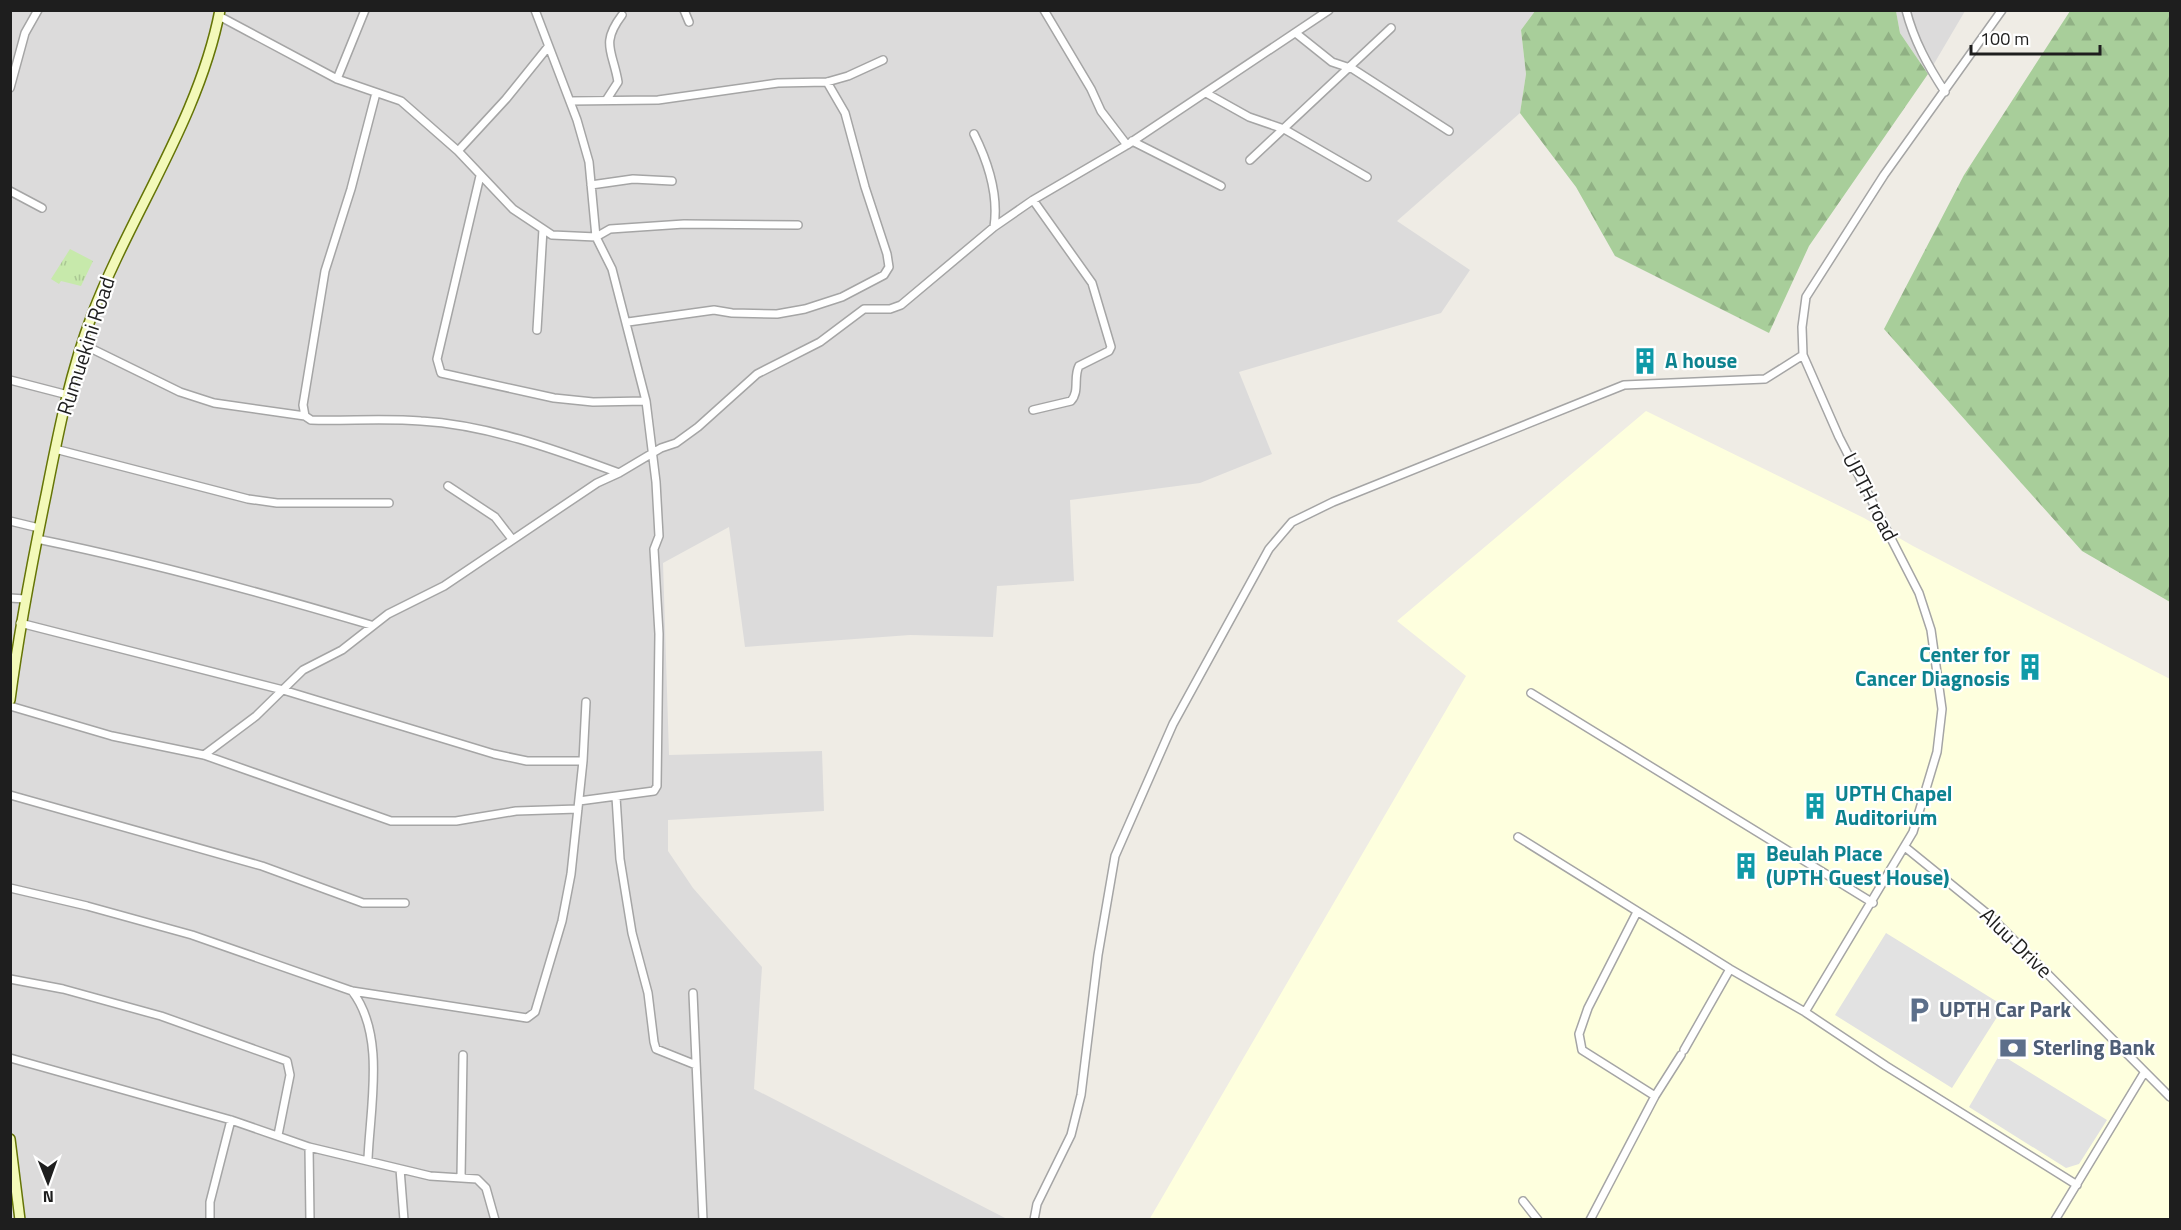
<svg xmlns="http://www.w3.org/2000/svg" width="2181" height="1230" viewBox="0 0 2181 1230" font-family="'Titillium Web',sans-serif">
<defs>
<pattern id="grass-tufts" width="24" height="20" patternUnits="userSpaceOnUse" patternTransform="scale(1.5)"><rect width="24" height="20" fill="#c7e9ab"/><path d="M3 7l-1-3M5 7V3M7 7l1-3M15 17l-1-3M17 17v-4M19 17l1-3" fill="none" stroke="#aac793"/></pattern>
<pattern id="forest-firs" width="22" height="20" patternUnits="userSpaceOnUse" patternTransform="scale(1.5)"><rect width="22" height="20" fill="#a8ce9a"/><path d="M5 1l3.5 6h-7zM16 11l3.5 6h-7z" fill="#90b084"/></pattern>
</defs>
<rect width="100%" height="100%" fill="#efece5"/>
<!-- residential -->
<path fill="#dcdbdb" d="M10 11H1535L1521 30 1526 74 1520 113 1397 221 1470 270 1441 313 1239 372 1272 454 1200 483 1070 500 1074 581 997 586 993 637 910 635 745 647 729 527 663 563 669 755 822 751 824 811 668 820V851L693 888 762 967 754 1089 1007 1219H11Z
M1896 11H1965L1928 74 1900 33Z"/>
<!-- education -->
<path fill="#feffde" d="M1646 411 1864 518 1913 546 2170 679V1219L1149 1220 1466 676 1397 621Z"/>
<!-- grass -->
<path fill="url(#grass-tufts)" d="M70 249 93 261 81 286 61 281 59 284 51 279Z"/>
<!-- forest -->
<path fill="url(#forest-firs)" d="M1535 11H1896L1900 33 1928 74 1809 246 1769 333 1615 256 1576 187 1520 113 1526 74 1521 30Z
M2070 11H2170V602L2082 551 1884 329 1964 175Z"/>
<!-- parking -->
<path fill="#e2e2e2" d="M1886 933 2004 1006 1952 1088 1835 1015Z
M2000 1054 2107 1120 2079 1164 2066 1168 1969 1107Z"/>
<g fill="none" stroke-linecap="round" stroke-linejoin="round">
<defs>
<path id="street" d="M535 10 577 120 589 162 596 237 612 269 646 401 656 482 659 536 654 549 659 634 657 786 654 791 579 801
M684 10 689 22
M1044 10 1091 89 1101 111 1127 145
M1906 10C1914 41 1928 66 1945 92
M219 16 337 79 401 101 458 151 513 209 552 235 596 237 610 229 684 224 798 225
M1297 34 1332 62 1353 69 1449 131
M337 79 365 10
M10 88 25 33 38 10
M1206 93 1249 117 1284 129 1367 177
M607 99 618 82C613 51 600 44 622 15
M570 101 658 100 778 83 827 82 848 76 883 60
M974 134C988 162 999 194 994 227
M1132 141 1221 186
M458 151 506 99 548 47
M1250 160 1391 28
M480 176 437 359 441 373 554 398 593 402 646 401
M591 185 633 179 672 181
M10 191 42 208
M628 322 714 310 732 313 777 314 805 309 842 297 884 275 889 267 887 254 865 187 845 113 827 82
M537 330 543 229
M82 344 180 392 214 403 305 416 311 420C348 421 385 418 421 421 489 425 556 450 619 473
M10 380 68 395
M1033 410 1071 401C1080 391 1073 377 1079 366L1109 351 1111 347 1092 283 1033 200
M305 416 303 405 325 271 351 189 376 93
M55 449 248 499 277 503H389
M448 486 495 517 512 539
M10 521 39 528
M37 539C150 562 260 592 371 625
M10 598 25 599
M20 623 283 690 494 754 527 761H583
M1531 693 1873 903
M10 706 112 736 204 755 391 821H456L516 811 578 809
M204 755 256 716 303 670 342 650 388 614 444 586 597 483 619 473 661 448 676 443 698 427 757 374 820 342 864 309H890L901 305 994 227 1033 200 1127 145 1329 10
M10 795 262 866 363 903H405
M616 797 620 859 632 933 648 993 654 1042 656 1049 696 1065
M1518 837 1730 969 1805 1012 1886 1066 2077 1185
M1905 847 1990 916 2170 1097
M10 888 87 906 192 935 352 991 527 1018 535 1012 562 921 571 874 583 761 586 702
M1637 912 1588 1008 1579 1034 1582 1050 1655 1096
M10 979 63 989 161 1016 287 1061 290 1075 278 1135
M352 991C386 1035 370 1107 368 1159
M693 993 703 1220
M1805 1012 1913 832 1937 752 1942 709 1931 630 1919 593 1839 437 1803 355 1802 327 1806 297 1884 175 2002 10
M1684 1050 1730 969
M10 1058 231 1120 309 1147 430 1176 477 1179 486 1188 495 1220
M309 1147 310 1220
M400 1169 404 1220
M461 1177 463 1055
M1523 1201 1538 1220
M210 1220V1202L231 1120
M1034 1220 1037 1204 1071 1135 1081 1095 1098 955 1115 856 1173 724 1269 549 1292 522 1333 502 1624 385 1765 379 1803 355
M1590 1220 1655 1096 1681 1055
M2055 1220 2144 1073"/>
<path id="secondary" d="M10 700C19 631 32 563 46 495 58 434 70 372 92 315 131 213 199 119 220 10
M10 1139 20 1220"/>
</defs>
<!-- street casing -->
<use href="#street" stroke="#a5a5a5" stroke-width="10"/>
<!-- secondary casing -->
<use href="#secondary" stroke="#657506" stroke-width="12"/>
<!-- street -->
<use href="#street" stroke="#fff" stroke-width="7"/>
<!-- secondary -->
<use href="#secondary" stroke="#f3f9b9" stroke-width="9"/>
</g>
<!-- icons -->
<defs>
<symbol id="building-bare" viewBox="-9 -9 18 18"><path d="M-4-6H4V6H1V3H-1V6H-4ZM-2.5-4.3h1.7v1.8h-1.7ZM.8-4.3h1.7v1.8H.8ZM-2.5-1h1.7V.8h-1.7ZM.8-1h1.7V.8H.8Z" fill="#0f9aa8" stroke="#fff" stroke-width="2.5" paint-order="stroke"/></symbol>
<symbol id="parking-bare" viewBox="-9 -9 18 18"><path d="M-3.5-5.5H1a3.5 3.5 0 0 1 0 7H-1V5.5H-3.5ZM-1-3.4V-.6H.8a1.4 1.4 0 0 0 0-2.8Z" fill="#5c6f8a" stroke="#fff" stroke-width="2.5" paint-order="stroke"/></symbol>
<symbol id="bank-bare" viewBox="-9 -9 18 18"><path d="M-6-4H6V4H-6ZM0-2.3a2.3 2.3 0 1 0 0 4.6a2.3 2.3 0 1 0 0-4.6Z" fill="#5c6f8a" stroke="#fff" stroke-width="2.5" paint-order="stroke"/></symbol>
</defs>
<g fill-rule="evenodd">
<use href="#building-bare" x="1626" y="342" width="38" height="38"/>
<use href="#building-bare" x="2011" y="648" width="38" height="38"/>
<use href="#building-bare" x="1796" y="787" width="38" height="38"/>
<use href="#building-bare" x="1727" y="847" width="38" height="38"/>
<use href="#parking-bare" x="1900" y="991" width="38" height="38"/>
<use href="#bank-bare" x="1994" y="1029" width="38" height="38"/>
</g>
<g text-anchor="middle" stroke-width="4.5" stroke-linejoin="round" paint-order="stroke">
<!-- street labels -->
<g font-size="21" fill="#1e1e1e" stroke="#fff">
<text transform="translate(86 346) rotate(-72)" y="7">Rumuekini Road</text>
<text transform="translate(1870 497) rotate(63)" y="7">UPTH road</text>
<text transform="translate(2016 943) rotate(44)" y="7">Aluu Drive</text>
</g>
<!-- culture labels -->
<g font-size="21" font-weight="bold" fill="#0d838f" stroke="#fff" text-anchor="start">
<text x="1665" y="368">A house</text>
<text x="2010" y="662" text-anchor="end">Center for<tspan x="2010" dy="24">Cancer Diagnosis</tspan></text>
<text x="1835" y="801">UPTH Chapel<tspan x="1835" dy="24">Auditorium</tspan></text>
<text x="1766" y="861">Beulah Place<tspan x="1766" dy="24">(UPTH Guest House)</tspan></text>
</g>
<!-- service labels -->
<g font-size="21" font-weight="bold" fill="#4e5e75" stroke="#fff" text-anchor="start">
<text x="1939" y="1017">UPTH Car Park</text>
<text x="2033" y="1055">Sterling Bank</text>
</g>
</g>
<!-- border -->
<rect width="2181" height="1230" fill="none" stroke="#1e1e1e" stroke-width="24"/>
<!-- north arrow -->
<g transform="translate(48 1182) rotate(179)" stroke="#ffffff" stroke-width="4.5" paint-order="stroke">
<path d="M0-4.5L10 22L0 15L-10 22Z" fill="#1e1e1e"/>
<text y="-9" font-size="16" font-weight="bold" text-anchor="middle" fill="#1e1e1e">N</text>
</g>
<!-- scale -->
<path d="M1971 45v9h129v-9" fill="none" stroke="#1e1e1e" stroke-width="3"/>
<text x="1980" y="45" font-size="18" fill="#1e1e1e" stroke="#ffffff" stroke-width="4.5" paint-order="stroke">100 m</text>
</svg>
